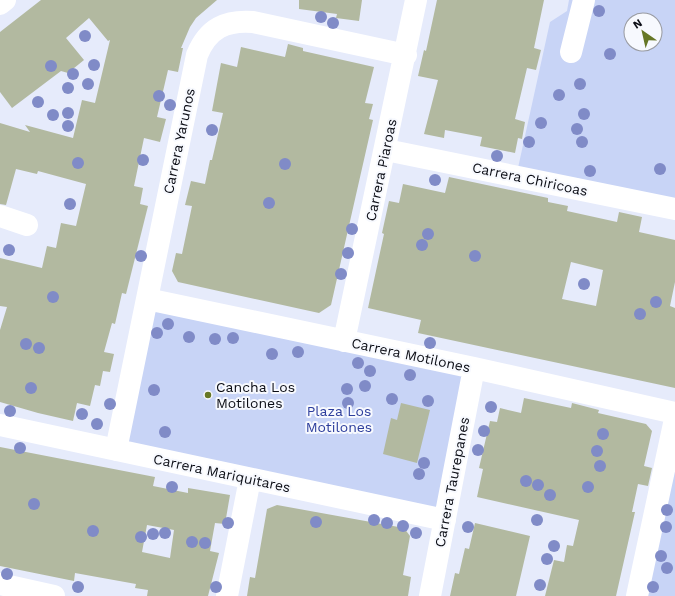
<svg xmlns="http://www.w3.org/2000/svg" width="675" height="596" viewBox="0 0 675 596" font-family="'Work Sans',sans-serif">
<rect width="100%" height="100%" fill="#e6ebfb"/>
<!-- green -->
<path fill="#c8d4f6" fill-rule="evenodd" d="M569 0H675V209L516 177 550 22 567 11ZM631 20H655V44H631Z
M147 299 474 368 445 520 116 450Z
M675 419V596H637Z"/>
<!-- building -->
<path fill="#b2b9a0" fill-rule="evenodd" d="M41 0H217L196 18 190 27 181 48H183L178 72 168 70 157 117 166 119 160 142 144 138 134 186 143 188 140 204 148 206 126 294 122 293 115 324 112 323 104 352 114 354 110 372 103 371 100 386 95 385 90 406 77 403 73 421 38 413 0 402V330L7 307 0 306V258L42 268 47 246 56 248 61 223 76 226 86 184 38 171 37 174 16 169 6 205 0 204V123L30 132 25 125 73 138 82 100 95 103 110 40 108 41 89 18 66 38 84 60 68 73 61 71 12 108 0 92V32Z
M299 0H362L359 21 336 18 337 14 299 9Z
M437 0H544L534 48 541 50 536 70 527 68 515 119 525 122 522 139 518 138 515 153 480 146 482 137 445 130 444 138 424 134 438 80 418 76 424 50 426 51Z
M288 44 303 48V51L374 67 365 103 373 104 369 119 373 120 331 305 319 313 178 282 172 271 176 253 182 254 192 206 185 205 191 181 205 184 210 160H212L223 113 212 111 221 63 237 67 241 47 285 57Z
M449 177 548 198V202L568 206 567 211 617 222 619 212 642 217 639 232 675 240V282L670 306 675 308V388L418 333 421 320 368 308 384 234 382 233 389 201 399 203 403 184 445 193ZM571 262 603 270 596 306 562 299Z
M524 398 571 408 572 403 599 410 598 413 646 424 652 431 644 466 652 468 648 486 638 484 632 512H635L616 596H545L554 560 564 562 567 545 573 546 579 520 477 497 483 469 479 468 490 421 497 422 500 408 521 413Z
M401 403 430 410 417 463 383 454 391 418 397 420Z
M0 447 155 477 153 486 188 493V488L230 495 225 524 215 523 210 551 219 553 208 596H147L148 590 135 588 136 584 75 573 74 581 0 566ZM147 525 174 530 170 558 142 552Z
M277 505 404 528 410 536 403 575 411 577 408 596H247L250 577 255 578 267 509Z
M475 523 530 536 516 596H450L455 573 459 574 465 548 469 549Z"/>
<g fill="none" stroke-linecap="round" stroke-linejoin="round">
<!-- minor -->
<path stroke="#fff" stroke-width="22" d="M0 4 5 0
M571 52 584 0
M386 150 675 209
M0 216 27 225
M147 299 474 368 675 413
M344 341 416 0
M0 425 445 520
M116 450 197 55C208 28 226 20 253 22L406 55
M0 584 54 596
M227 596 250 479
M430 596 474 368
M637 596 675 419"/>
</g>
<!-- trees -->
<g fill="#808bc7">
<circle cx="599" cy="11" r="6"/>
<circle cx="321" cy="17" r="6"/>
<circle cx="333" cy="23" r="6"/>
<circle cx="85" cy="36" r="6"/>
<circle cx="610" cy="54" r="6"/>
<circle cx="94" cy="65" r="6"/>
<circle cx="51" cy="66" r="6"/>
<circle cx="73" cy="74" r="6"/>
<circle cx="88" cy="84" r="6"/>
<circle cx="580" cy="84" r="6"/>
<circle cx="68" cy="88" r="6"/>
<circle cx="559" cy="95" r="6"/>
<circle cx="159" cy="96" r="6"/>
<circle cx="38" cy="102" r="6"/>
<circle cx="170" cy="105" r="6"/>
<circle cx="68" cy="113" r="6"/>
<circle cx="584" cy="114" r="6"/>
<circle cx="53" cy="115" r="6"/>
<circle cx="541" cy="123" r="6"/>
<circle cx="68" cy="126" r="6"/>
<circle cx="577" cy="129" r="6"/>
<circle cx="212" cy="130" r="6"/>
<circle cx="529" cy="142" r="6"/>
<circle cx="582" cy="142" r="6"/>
<circle cx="497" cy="156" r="6"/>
<circle cx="143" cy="160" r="6"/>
<circle cx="78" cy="163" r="6"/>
<circle cx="285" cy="164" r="6"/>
<circle cx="660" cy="169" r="6"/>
<circle cx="590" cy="171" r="6"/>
<circle cx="435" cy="180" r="6"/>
<circle cx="269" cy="203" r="6"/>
<circle cx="70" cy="204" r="6"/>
<circle cx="352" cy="229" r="6"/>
<circle cx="428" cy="234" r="6"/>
<circle cx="422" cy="245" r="6"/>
<circle cx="9" cy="250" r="6"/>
<circle cx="348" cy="253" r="6"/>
<circle cx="141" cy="256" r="6"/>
<circle cx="475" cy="256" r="6"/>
<circle cx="341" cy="274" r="6"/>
<circle cx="584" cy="284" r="6"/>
<circle cx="53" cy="297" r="6"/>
<circle cx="656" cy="302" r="6"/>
<circle cx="640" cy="314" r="6"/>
<circle cx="168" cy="324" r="6"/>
<circle cx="157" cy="333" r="6"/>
<circle cx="189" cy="337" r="6"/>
<circle cx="233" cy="338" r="6"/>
<circle cx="215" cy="339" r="6"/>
<circle cx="430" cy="343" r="6"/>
<circle cx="26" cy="344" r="6"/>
<circle cx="39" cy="348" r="6"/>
<circle cx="298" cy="352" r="6"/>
<circle cx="272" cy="354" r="6"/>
<circle cx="358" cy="363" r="6"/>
<circle cx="370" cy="371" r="6"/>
<circle cx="410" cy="375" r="6"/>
<circle cx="365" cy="386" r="6"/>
<circle cx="31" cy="388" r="6"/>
<circle cx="347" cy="389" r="6"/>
<circle cx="154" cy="390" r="6"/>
<circle cx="392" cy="399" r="6"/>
<circle cx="428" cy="401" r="6"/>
<circle cx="348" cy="403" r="6"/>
<circle cx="110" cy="404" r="6"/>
<circle cx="491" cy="407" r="6"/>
<circle cx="10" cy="411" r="6"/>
<circle cx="82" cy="414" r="6"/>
<circle cx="97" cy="424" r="6"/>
<circle cx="484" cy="431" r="6"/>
<circle cx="165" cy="432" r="6"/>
<circle cx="603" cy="434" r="6"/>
<circle cx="20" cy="448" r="6"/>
<circle cx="478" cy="450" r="6"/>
<circle cx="597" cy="451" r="6"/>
<circle cx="424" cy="463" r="6"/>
<circle cx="600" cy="466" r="6"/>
<circle cx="419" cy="474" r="6"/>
<circle cx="526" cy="481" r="6"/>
<circle cx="538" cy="485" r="6"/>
<circle cx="172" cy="487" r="6"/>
<circle cx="588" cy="487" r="6"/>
<circle cx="550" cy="495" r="6"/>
<circle cx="34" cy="504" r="6"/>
<circle cx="667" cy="510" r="6"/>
<circle cx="374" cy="520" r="6"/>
<circle cx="537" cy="520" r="6"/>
<circle cx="316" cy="522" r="6"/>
<circle cx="228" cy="523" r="6"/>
<circle cx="387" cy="523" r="6"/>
<circle cx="403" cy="526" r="6"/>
<circle cx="468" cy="527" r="6"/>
<circle cx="666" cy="527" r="6"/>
<circle cx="93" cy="531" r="6"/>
<circle cx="165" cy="533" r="6"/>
<circle cx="416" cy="533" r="6"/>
<circle cx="153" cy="534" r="6"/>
<circle cx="141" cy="537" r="6"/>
<circle cx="192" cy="542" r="6"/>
<circle cx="205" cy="543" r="6"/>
<circle cx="554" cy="546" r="6"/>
<circle cx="661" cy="556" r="6"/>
<circle cx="547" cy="559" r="6"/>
<circle cx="667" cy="568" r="6"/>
<circle cx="7" cy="574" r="6"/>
<circle cx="540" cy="585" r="6"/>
<circle cx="78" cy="587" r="6"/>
<circle cx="216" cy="587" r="6"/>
<circle cx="653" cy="587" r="6"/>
</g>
<!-- markers -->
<circle fill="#667726" stroke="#f7f9fe" stroke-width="1.5" cx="208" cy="395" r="4"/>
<g text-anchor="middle" stroke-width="4" stroke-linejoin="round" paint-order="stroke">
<!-- street labels -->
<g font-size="14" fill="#0b0d15" stroke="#f7f9fe">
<text transform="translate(179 141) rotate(-78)" y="5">Carrera Yarunos</text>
<text transform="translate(381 170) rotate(-78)" y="5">Carrera Piaroas</text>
<text transform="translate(530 179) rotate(12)" y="5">Carrera Chiricoas</text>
<text transform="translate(411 355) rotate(12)" y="5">Carrera Motilones</text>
<text transform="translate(222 473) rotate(12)" y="5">Carrera Mariquitares</text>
<text transform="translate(452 482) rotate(-79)" y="5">Carrera Taurepanes</text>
</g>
<!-- poi labels -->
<g font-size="14" fill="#0b0d15" stroke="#f7f9fe" text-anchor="start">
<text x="216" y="392">Cancha Los<tspan x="216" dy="16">Motilones</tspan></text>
</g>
<!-- park labels -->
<g font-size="14" fill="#2c3d9c" stroke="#f7f9fe">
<text x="339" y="416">Plaza Los<tspan x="339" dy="16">Motilones</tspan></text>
</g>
</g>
<!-- north arrow -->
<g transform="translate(643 32) rotate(326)"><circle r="19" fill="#f7f9fe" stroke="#999ba1"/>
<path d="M0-3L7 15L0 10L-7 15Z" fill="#667726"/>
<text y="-6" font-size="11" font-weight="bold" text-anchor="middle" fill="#0b0d15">N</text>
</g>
</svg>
